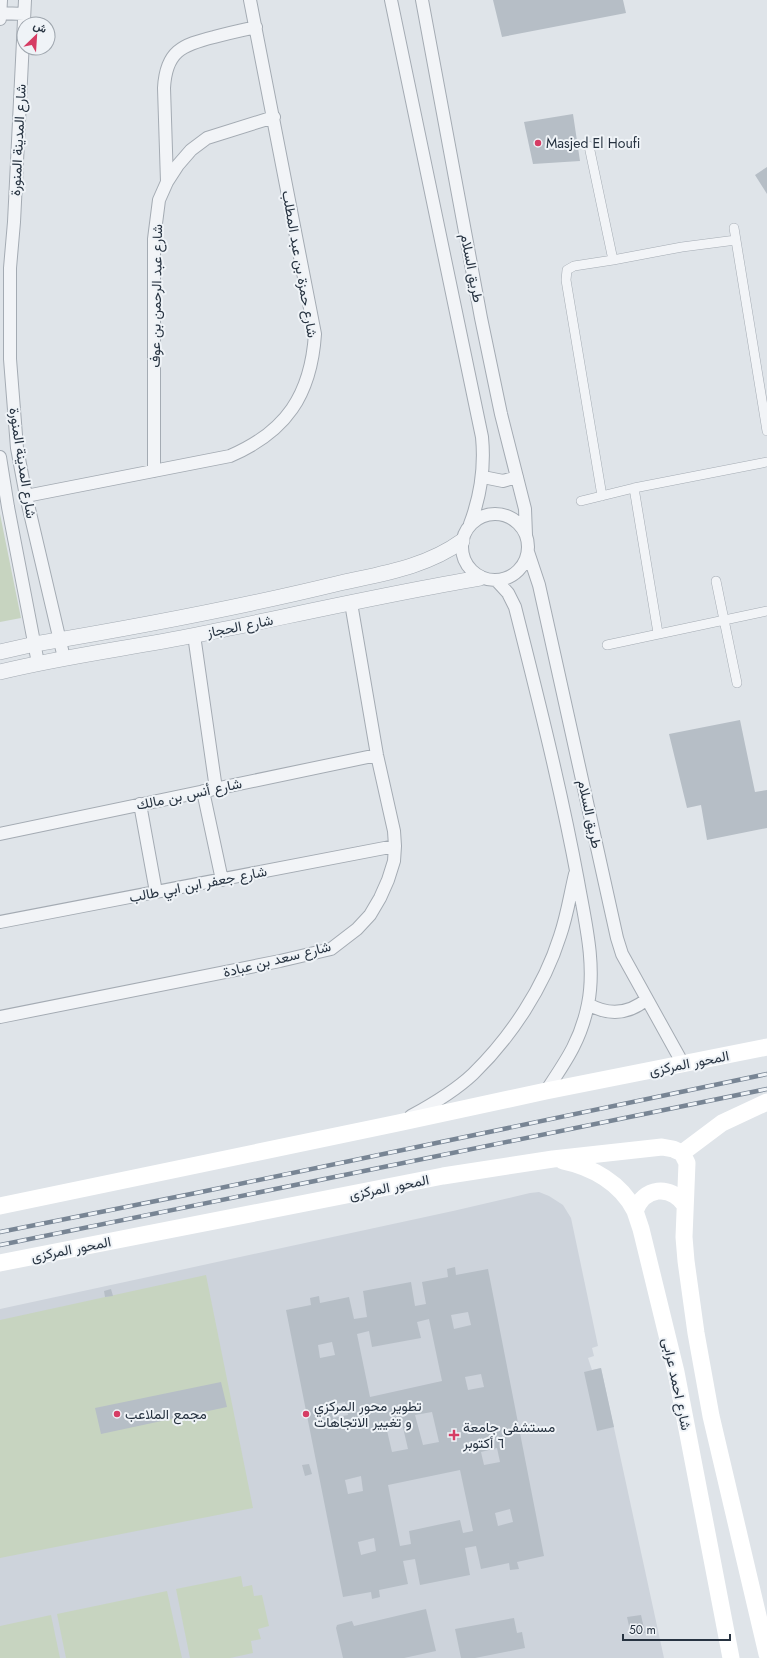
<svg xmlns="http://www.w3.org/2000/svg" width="767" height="1658" viewBox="0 0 767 1658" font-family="Jost,Vazirmatn,sans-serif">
<rect width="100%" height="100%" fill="#dfe4e9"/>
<!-- built -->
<path fill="#cdd3db" d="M539 1192 549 1196 563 1205 571 1218 598 1346 592 1348 594 1356 588 1358 592 1370 601 1368 664 1658H0V1309L453 1211 530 1193Z"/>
<!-- green -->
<path fill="#c7d4c0" d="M0 514 21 618 0 622Z
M206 1275 253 1508 0 1558V1320Z
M241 1576 243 1587 252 1585 254 1596 262 1595 269 1626 258 1629 261 1639 251 1641 253 1653 230 1658H190L176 1589Z
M167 1591 182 1658H66L57 1614Z
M51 1615 60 1658H0V1626Z"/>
<!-- building -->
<path fill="#b6bec6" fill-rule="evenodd" d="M493 0H623L626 13 502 37Z
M573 114 580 161 533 164 524 122Z
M767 167V194L755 175Z
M740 720 755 792 767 790V828L707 840 701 805 687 808 669 734Z
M455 1267 456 1275 488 1269 544 1556 517 1562 519 1569 510 1570 509 1563 481 1569 476 1546 465 1548 470 1575 420 1585 415 1559 403 1561 408 1584 379 1590 380 1597 372 1599 371 1592 343 1597 286 1310 311 1305 310 1298 319 1296 320 1303 349 1297 354 1319 367 1317 363 1291 411 1282 415 1306 426 1304 422 1282 448 1277 447 1269ZM468 1312 471 1325 454 1329 451 1315ZM429 1319 442 1381 370 1397 357 1334 369 1331 372 1347 421 1338 417 1322ZM332 1342 335 1355 320 1358 318 1345ZM481 1374 484 1387 468 1390 465 1377ZM345 1402 348 1415 333 1418 330 1405ZM432 1412 439 1442 423 1445 415 1415ZM401 1419 408 1449 392 1452 385 1422ZM497 1448 500 1462 484 1465 481 1452ZM460 1470 473 1531 463 1533 460 1520 409 1531 411 1544 400 1546 388 1485ZM361 1476 363 1491 348 1494 345 1480ZM510 1509 513 1522 498 1526 495 1513ZM374 1538 376 1551 361 1555 358 1542Z
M111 1289 113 1296 105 1297 104 1291Z
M601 1368 614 1427 597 1431 584 1372Z
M221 1382 227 1407 101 1434 95 1408Z
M309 1464 312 1474 305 1476 302 1465Z
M426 1609 436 1651 404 1658H343L336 1628 337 1625 352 1621 354 1626Z
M641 1615 645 1633 631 1635 627 1617Z
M514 1618 517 1633 522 1632 525 1648 475 1658H461L455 1629Z"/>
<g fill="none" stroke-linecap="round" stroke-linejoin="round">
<defs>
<path id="pedestrian" d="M589 146 613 260
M734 228 767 431
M634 488 658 633
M602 496 566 280 567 270 574 266 613 260 682 247 736 240
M581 501 634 488 767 462
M716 581 737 683
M607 645 767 611"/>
<path id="minor" d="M25 0 14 222 10 268V359L17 448 26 496 64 658
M391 0 482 437C485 468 481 495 470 524
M422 0 481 318 501 414 525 509 526 535
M0 13 24 14
M0 19 1 0
M167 182 164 88C166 51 182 45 214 37 228 33 242 30 256 27
M0 457 8 507 38 663
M154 471V239L159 200 167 182 178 165 191 150 207 138 274 117
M483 477 503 481 517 477
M26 496 230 456C286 432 311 395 315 334L250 0
M462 547a33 33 0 1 1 66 0a33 33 0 1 1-66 0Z
M528 552 539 585 617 938 622 954 683 1064
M497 581 508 593 515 607C538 698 561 789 578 881 585 921 596 964 588 1004 581 1040 566 1061 546 1091
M194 635 216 789
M203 791 222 880
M140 804 156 892
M0 834 377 755
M0 922 395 846
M588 1004C609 1016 629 1014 647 999
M0 1017 280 961 331 949 357 929 370 915 380 898 388 880 394 861 395 846 394 831 377 755 351 603
M411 1116C433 1104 455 1091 473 1074 511 1037 544 987 560 936 567 916 570 895 575 874"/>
<path id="tertiary" d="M0 652 35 644C136 627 237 608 336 584 379 574 425 568 462 541
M0 672C65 656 131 648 196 635 290 616 385 594 480 578"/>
</defs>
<!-- pedestrian casing -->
<use href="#pedestrian" stroke="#a4abb3" stroke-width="10"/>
<!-- minor casing -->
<use href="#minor" stroke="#a4abb3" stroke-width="14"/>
<!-- tertiary casing -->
<use href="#tertiary" stroke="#a4abb3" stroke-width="16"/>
<!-- pedestrian -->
<use href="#pedestrian" stroke="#f2f4f7" stroke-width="9"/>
<!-- minor -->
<use href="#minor" stroke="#f2f4f7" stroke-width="12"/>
<!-- tertiary -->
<use href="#tertiary" stroke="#f2f4f7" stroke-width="15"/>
<!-- secondary -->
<path stroke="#fff" stroke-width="17" d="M682 1153 687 1163 684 1237 686 1261 696 1333 711 1416 767 1654
M682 1153 722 1123 767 1102
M563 1161C592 1167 621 1183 635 1211 637 1217 639 1223 641 1229L676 1372 731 1658
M0 1206 398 1123 546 1091 767 1047
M635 1211C644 1187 670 1184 685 1205
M0 1263 443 1176 553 1159 662 1147 673 1149 682 1153"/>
<defs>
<path id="rail" d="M0 1232 201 1192 767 1074
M0 1245 767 1089"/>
</defs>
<!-- rail casing -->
<use href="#rail" stroke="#788594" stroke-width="4.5"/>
<!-- rail -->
<use href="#rail" stroke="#eff3f7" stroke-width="3" stroke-dasharray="9" stroke-linecap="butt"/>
</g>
<!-- markers -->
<g fill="#d63c64" stroke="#eff3f7" stroke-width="1.5">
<circle cx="538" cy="143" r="4"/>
<circle cx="117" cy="1414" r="4"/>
<circle cx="306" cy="1414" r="4"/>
<path d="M452 1429h4v4h4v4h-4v4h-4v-4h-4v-4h4z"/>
</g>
<g text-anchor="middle" stroke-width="4" stroke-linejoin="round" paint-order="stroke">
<!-- street labels -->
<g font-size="14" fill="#273341" stroke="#eff3f7">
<text transform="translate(18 140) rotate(-87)" y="5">شارع المدينة المنورة</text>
<text transform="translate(300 264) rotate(80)" y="5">شارع حمزة بن عبد المطلب</text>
<text transform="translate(472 268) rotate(79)" y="5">طريق السلام</text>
<text transform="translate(156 296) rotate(-89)" y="5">شارع عبد الرحمن بن عوف</text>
<text transform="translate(23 463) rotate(81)" y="5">شارع المدينة المنورة</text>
<text transform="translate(240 626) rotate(-11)" y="5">شارع الحجاز</text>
<text transform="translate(189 794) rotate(-12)" y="5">شارع أنس بن مالك</text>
<text transform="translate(590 814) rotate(78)" y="5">طريق السلام</text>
<text transform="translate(198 884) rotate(-11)" y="5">شارع جعفر ابن ابي طالب</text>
<text transform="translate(277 959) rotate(-14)" y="5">شارع سعد بن عبادة</text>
<text transform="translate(689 1063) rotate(-11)" y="5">المحور المركزى</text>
<text transform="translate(389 1187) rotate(-11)" y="5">المحور المركزى</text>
<text transform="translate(71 1249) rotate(-11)" y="5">المحور المركزى</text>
<text transform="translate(677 1384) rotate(78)" y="5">شارع احمد عرابى</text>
</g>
<!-- poi labels -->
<g font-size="14" fill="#273341" stroke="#eff3f7" text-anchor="start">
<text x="546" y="148">Masjed El Houfi</text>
<text x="314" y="1411">تطوير محور المركزي<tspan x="314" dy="16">و تغيير الاتجاهات</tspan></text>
<text x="125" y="1419">مجمع الملاعب</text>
<text x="463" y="1432">مستشفى جامعة<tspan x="463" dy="16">٦ أكتوبر</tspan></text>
</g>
</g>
<!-- north arrow -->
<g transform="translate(36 36) rotate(25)"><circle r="19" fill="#eff3f7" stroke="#9fa6ae"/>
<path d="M0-3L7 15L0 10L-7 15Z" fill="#d63c64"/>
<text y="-6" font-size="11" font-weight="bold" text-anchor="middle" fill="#273341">ش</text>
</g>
<!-- scale -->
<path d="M623 1634v6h107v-6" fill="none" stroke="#273341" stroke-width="2"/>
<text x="629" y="1634" font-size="12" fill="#273341" stroke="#eff3f7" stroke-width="3" paint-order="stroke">50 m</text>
</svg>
